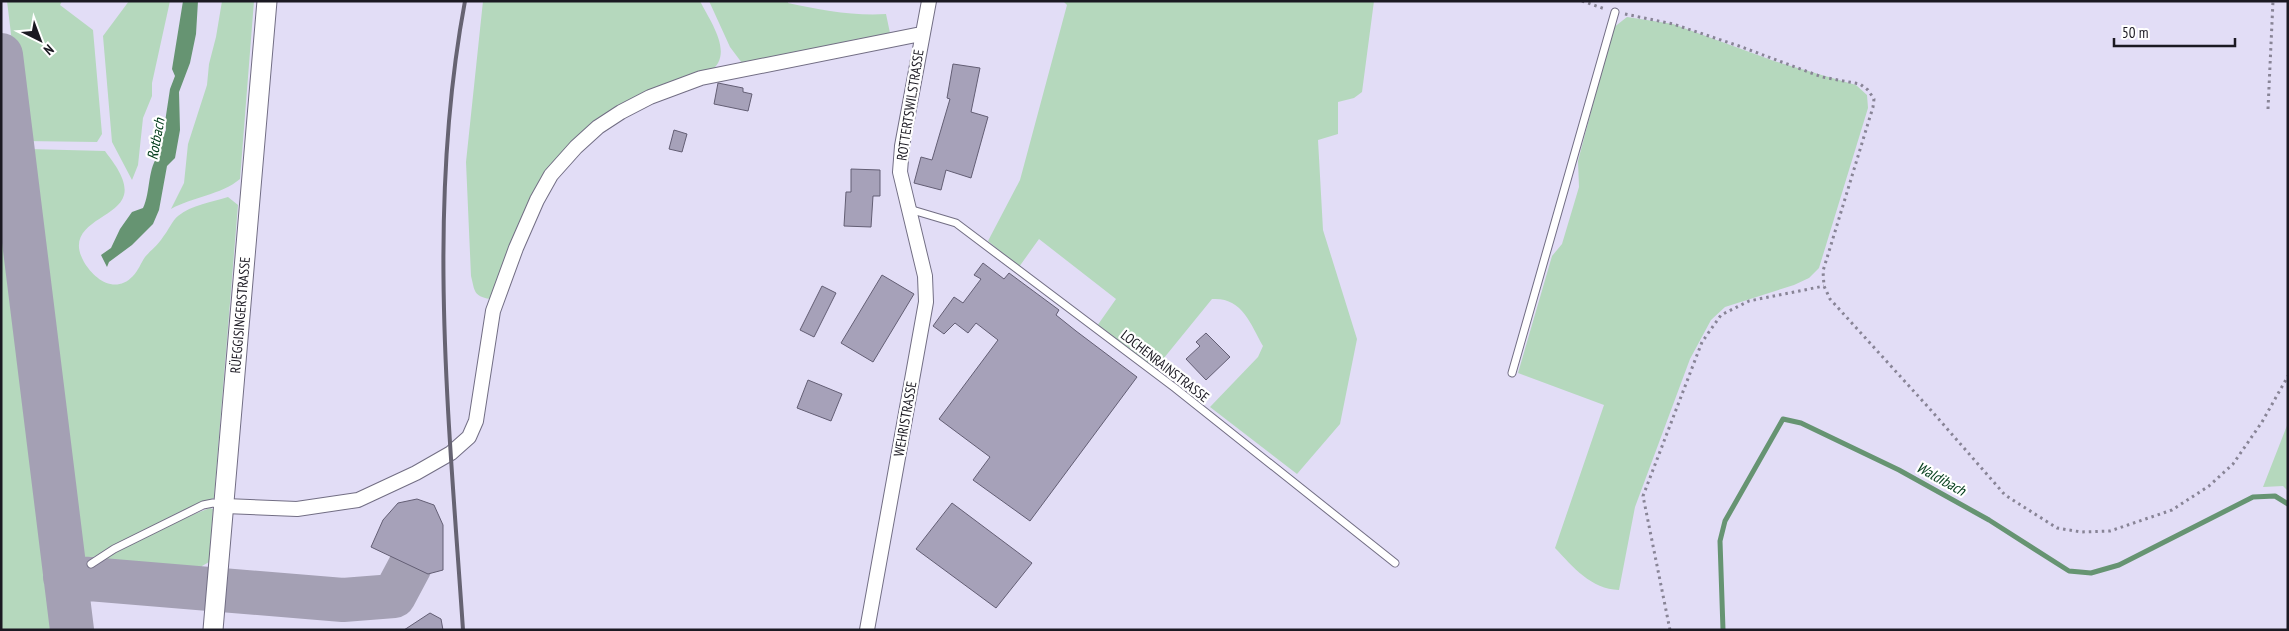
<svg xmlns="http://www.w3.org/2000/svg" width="2289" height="631" viewBox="0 0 2289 631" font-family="'PT Sans Narrow',sans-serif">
<rect width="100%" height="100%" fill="#e2ddf6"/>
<!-- green -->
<path fill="#b5d8bd" d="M7 1H62L60 5 93 30 102 134 97 142 24 141Z
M129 1H170L152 83V96L143 118 138 165 132 180 112 142 103 36Z
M222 1H254L240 179C221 195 192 197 171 209L184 183 188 144 207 85 209 64 216 37Z
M483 1H700C711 23 736 56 708 73L619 106 529 202 490 299C473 296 475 291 471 276L466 162Z
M709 1H788V3C820 10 853 16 886 14L890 33 852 40 780 60 742 63 730 47Z
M1063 1H1374L1362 92 1354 98 1338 102V134L1318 140 1323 230 1357 339 1340 424 1297 474 1210 407 1258 357 1263 346C1250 323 1242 297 1212 299L1155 369 1097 326 1116 299 1039 239 1019 267 988 241 1020 180 1067 5Z
M1627 17 1673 24 1774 61 1856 85 1867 95 1868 108 1819 268 1809 278 1794 285 1725 307 1711 320 1690 359 1635 507 1619 590C1591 589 1573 567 1555 548L1604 405 1518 373 1552 256 1562 244 1579 187 1578 161 1613 28Z
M28 149 105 151C113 162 128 180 124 195 118 219 62 223 84 262 94 279 115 295 133 276 138 271 141 263 145 257 151 250 158 245 163 237 168 231 172 221 178 216 191 205 213 202 228 197L238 205 214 498 177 513 86 561 81 556 74 539 26 152Z
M1 152 61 630H1Z
M2288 423V491L2283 486 2263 487Z
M210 508 213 509 209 562 202 566 201 578 97 567C105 553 190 515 210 508Z"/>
<!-- water -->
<path fill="#669472" d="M183 1H198L196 34 190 63 179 92 180 130 175 158 167 166 159 210 153 224 132 245 109 262 107 267 101 255 111 248 120 229 132 212 143 208C151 192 147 166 160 154L159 145 166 130 165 122 170 89 175 76 172 69Z"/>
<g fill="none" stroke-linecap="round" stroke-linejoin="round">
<!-- stream -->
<path stroke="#669472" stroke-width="5" d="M1723 630 1720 541 1725 521 1783 419 1801 423 1899 470 1989 520 2069 571 2091 573 2119 565 2253 497 2275 496 2288 504"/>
<!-- taxiway -->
<path stroke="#a4a0b4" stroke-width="44" d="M1 55 72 630
M65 577 343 600 394 596 410 566"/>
</g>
<!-- building -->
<path fill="#a6a1b9" stroke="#635e74" d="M953 64 980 68 971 112 988 117 971 178 946 170 941 190 914 183 921 157 932 160 950 99 947 98Z
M718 83 743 88V92L752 94 748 111 714 104Z
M674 130 687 134 682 152 669 149Z
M851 169 880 170V196H873L871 227 844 226 846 192H851Z
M983 263 1004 279 1009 273 1059 310 1056 315 1076 331 1137 377 1030 521 973 480 990 457 939 419 998 340 976 323 968 333 955 323 944 334 933 326 954 297 963 303 981 279 974 275Z
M882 275 914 294 873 362 841 343Z
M822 286 836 293 814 337 800 330Z
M1206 333 1230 357 1206 380 1186 359 1200 346 1196 342Z
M808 380 842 394 831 421 797 408Z
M417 499 434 505 443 525V570L428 574 371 547 383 520 398 503Z
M952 503 1032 563 996 608 916 549Z
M430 613 441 619 443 630H404Z"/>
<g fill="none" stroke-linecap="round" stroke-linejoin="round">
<defs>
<path id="lane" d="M909 209 956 223 1175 388 1395 563
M1512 373 1615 12
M91 564 114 549 203 505 213 503 222 505"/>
<path id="street" d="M225 506 297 509 358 500 416 473 451 453 469 437 476 421 493 311 516 248 537 200 551 175 576 147 598 127 621 112 650 97 701 78 921 34
M867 630 926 302 925 276 900 172 902 146 929 1"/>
<g id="secondary">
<path id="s1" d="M213 630 267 1"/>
</g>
</defs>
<!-- lane casing -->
<use href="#lane" stroke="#726e84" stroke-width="9"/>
<!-- street casing -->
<use href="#street" stroke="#726e84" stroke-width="16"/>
<!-- secondary casing -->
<use href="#secondary" stroke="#726e84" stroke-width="21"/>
<!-- path -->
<path stroke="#888496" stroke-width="3" stroke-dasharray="2.5 4" stroke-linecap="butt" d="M1582 1 1605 9
M1625 14 1673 24 1739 46 1822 77 1860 84 1868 90 1874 99 1873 107 1823 271 1824 286 1830 299 1929 408 2005 495 2057 528 2081 532 2110 531 2172 510 2209 486 2233 464 2262 422 2288 376
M2268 109 2273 1
M1670 630 1643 496 1702 342 1721 315 1749 301 1824 286"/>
<!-- lane -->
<use href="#lane" stroke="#fff" stroke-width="7"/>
<!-- street -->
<use href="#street" stroke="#fff" stroke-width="14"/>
<!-- secondary -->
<use href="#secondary" stroke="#fff" stroke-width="19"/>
<!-- rail -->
<path stroke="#666372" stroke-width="4" d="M463 630C449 421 426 209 465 1"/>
</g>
<g text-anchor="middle" stroke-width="4.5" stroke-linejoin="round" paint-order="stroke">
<!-- street labels -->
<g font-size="14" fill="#1b1922" stroke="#fff">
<text transform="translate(910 105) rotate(-81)" y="5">ROTTERTSWILSTRASSE</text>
<text dy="5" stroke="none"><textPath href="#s1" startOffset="316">RÜEGGISINGERSTRASSE</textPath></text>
<text transform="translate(1165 366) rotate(38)" y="5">LOCHENRAINSTRASSE</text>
<text transform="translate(905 419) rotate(-80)" y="5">WEHRISTRASSE</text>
</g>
<!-- water labels -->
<g font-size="15" font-style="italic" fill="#07401e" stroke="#fff">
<text transform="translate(156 139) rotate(-80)" y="5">Rotbach</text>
<text transform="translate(1941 479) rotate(29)" y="5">Waldibach</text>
</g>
</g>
<!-- border -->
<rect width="2289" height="631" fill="none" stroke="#1b1922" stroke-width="5"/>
<!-- north arrow -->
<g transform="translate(40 40) rotate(138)" stroke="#ffffff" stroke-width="4" paint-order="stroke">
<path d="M0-4L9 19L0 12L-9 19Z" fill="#1b1922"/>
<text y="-8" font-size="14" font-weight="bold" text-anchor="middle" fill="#1b1922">N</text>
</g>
<!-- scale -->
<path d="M2114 38v8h121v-8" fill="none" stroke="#1b1922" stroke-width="2.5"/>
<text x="2122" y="38" font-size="15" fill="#1b1922" stroke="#ffffff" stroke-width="4" paint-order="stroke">50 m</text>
</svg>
